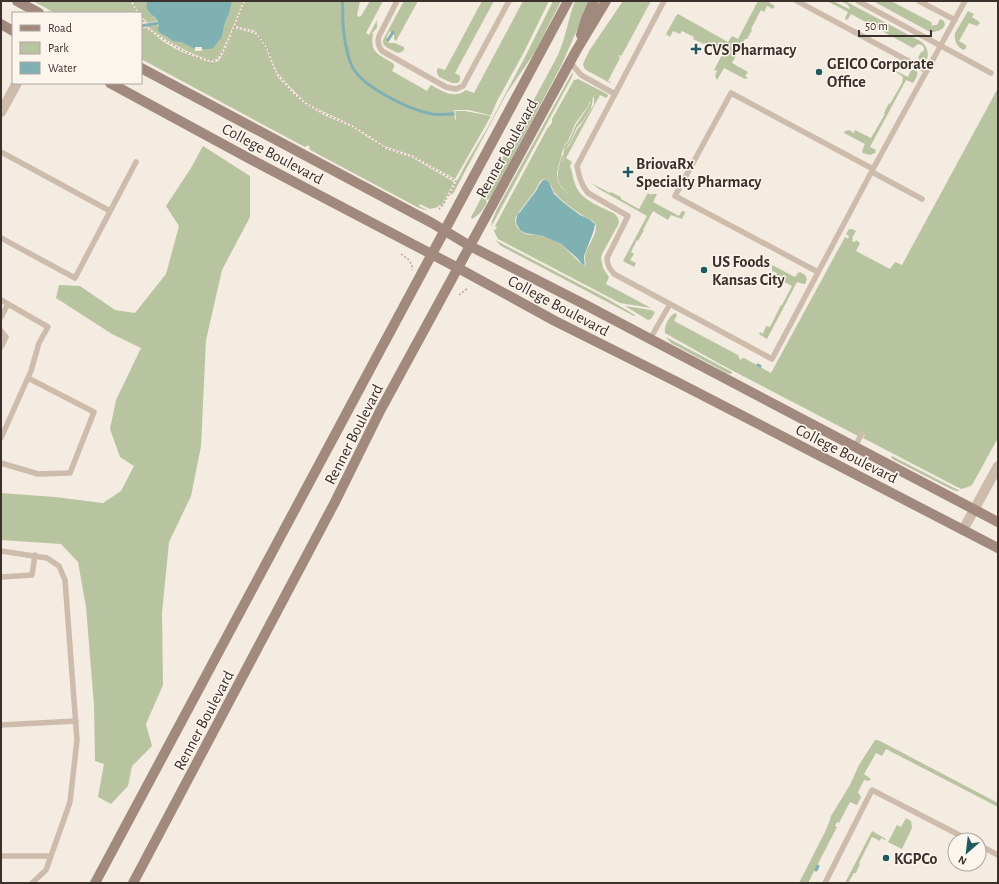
<svg xmlns="http://www.w3.org/2000/svg" width="999" height="884" viewBox="0 0 999 884" font-family="'Alegreya Sans',sans-serif">
<rect width="100%" height="100%" fill="#f4ebe1"/>
<!-- green -->
<path fill="#b8c4a0" fill-rule="evenodd" d="M33 1H130L137 13H55Z
M133 1H147C147 3 147 6 147 8 148 14 155 17 158 21L147 23 146 21 141 16V13H139L134 5Z
M232 1H243C239 11 223 55 216 59 212 62 208 59 204 58 184 51 165 40 148 27V26L156 25 159 26C162 37 168 39 179 41 184 43 190 46 195 49V51H202V49H209L223 32 225 23 229 14Z
M245 1H360L357 15 359 17 361 16 370 1H383L366 33 369 35 377 20V28L372 33 373 34C369 54 381 55 394 64V67L392 71 427 91 430 86 431 85C439 89 448 96 457 94 460 94 463 92 466 90L474 93 523 1H549L524 52 497 101 491 115H489L469 110H454L455 120 456 119 455 111H465L491 116 455 179 414 156 384 146 370 136 354 126 318 109 305 102 289 86 277 72 267 47 257 33 253 30 235 26Z
M404 1H418L396 41 394 39V35L392 34 390 31 387 36V41L390 43H395L404 47V50C400 54 397 53 392 50 391 50 386 47 385 46 383 44 383 43 383 40Z
M482 1H494L455 73 460 76V80L458 83H452L439 77 437 73V69L439 68 445 70Z
M553 1H561L535 52 507 93 454 192 451 195 450 194 467 162 488 127 526 55Z
M575 1H590L561 66 491 197 488 200 486 199V201L487 202C484 209 479 215 472 219L471 217 558 55C566 37 568 19 575 1Z
M623 1H651L623 53 621 56 619 55 618 56 620 57 619 60 608 81 612 83H610L586 70 584 68 583 64 589 51Z
M758 1H767L775 6 773 9 767 6 764 12 761 10 751 29 752 30 747 39H745L732 63 748 72 745 76 748 78 745 79 724 68 717 80 715 76 717 71 714 70 723 53 705 43 704 44 693 39 694 37 682 31 680 34 673 31 670 37 666 34 676 16 678 14 728 42 732 36 738 39Z
M827 1H833L849 9 850 8 847 4 840 1H845L922 42C927 47 929 52 927 59L924 61 920 60 918 58 921 52 924 51V48L922 45 918 44 913 48 851 14 848 19 846 20 845 18 848 12Z
M873 1H891L931 22 932 24 931 25 933 26 934 25H937L940 19 944 21 945 25C942 31 936 32 930 32Z
M968 11 974 14 972 17 978 21 980 23 977 26 969 23 959 41 964 44 963 45 965 44 966 46V48L964 50C957 47 954 41 955 33Z
M141 27C150 29 157 37 164 42 176 50 189 55 203 60 208 61 213 64 218 61 224 55 231 36 234 28L250 32 257 35 266 48 274 70 277 76 293 94 305 104 324 115 354 128 386 149 413 158 454 182 442 205 441 206 439 205 438 207 430 209 420 204 419 206 429 211 419 208 312 151 309 149 310 147 307 145 306 147 303 146 141 59Z
M911 70C922 69 916 79 913 83L906 80 870 147 876 150 875 153 870 155 863 153 862 151 865 144 844 133 845 131 849 130 854 133 855 130 871 138 885 114 884 113 889 103 890 104 902 83 903 77 896 72V71L908 77Z
M572 73H573L572 77 491 227 492 221 497 209Z
M578 79 607 94 608 96 606 98 600 95 566 158 572 162 570 166 571 169C573 176 574 184 578 190 584 201 604 208 615 214L618 218 619 223 602 254 601 258 603 268 609 277 606 284 651 308 620 303 498 239 494 231V230H495L497 227 495 226 547 129 552 123V119L574 80ZM593 97H594V105L591 109 581 125 578 128 569 146 564 150 563 156 564 161V162L562 154C560 164 555 176 560 185 563 189 567 192 569 195L561 187 558 182 557 173 559 164 564 145 568 141 575 124 589 105V101L590 103 589 106 576 125 569 141 564 146 563 150 566 148 570 143 577 127 583 121 591 108 592 104ZM543 179 548 181C551 184 552 188 554 192 559 199 574 210 582 215 586 218 595 220 596 226 597 238 580 253 586 264L585 266C579 264 568 249 560 244 554 240 544 236 537 235 532 234 526 236 522 232 516 228 514 222 516 216L535 191 539 183Z
M998 88V438L972 485 968 487 961 489 863 438 865 435 862 433 858 436 720 364 665 333C664 326 669 316 675 313L677 315 674 321 738 355 739 357V358L741 360 742 358H744L771 373 845 237 848 239 849 236 846 234 849 229H852L856 231 852 238 853 239 852 241 855 242 856 240 860 243 856 251 890 269 895 262 902 265Z
M203 146 250 176V217L222 270 206 340 201 446 191 496 169 542 162 613 163 685 146 724 152 746 132 766 128 786 111 804 98 797 104 764 95 761 94 705 86 607 78 562 61 544 1 540V493L55 497 103 503 121 491 134 466 120 457 110 429 116 400 141 348 112 334 56 298 59 285 80 286 115 310 135 313 166 274 179 226 166 206 191 168Z
M591 183 610 193 611 192 621 197V199L639 209 648 193 651 195 652 194H657L653 202 679 216 682 211H684L685 213 682 219 671 215 668 220 653 211 643 230H644L638 241 637 240 631 252 634 254 630 260 636 263 634 267 623 261 647 216 599 189Z
M495 240 606 298 635 315 634 316 501 246Z
M772 265 795 277 798 273 800 272 805 275 807 279 805 284H804L797 282 767 339 759 334 760 332 763 334 766 326 770 327 781 305H782L792 286 775 277 777 273 772 271Z
M625 306 651 310 655 312 651 319 648 320Z
M666 337 732 372 731 374 727 373 671 343Z
M892 456 960 491H956L951 489 894 460 891 457Z
M875 740H877L880 741 998 803V807L886 749 882 756 876 753 864 774 871 779 868 781 864 780 858 792 861 797 857 805 850 802 839 823 837 822 835 826 837 827 808 883H799L826 830 830 820 831 816 850 785 859 765Z
M906 818 911 821 912 828 902 849 888 842 897 825 901 827Z
M872 831 886 839 885 840 881 838 880 841 872 837 859 863 860 864 856 873H854L848 883H845Z"/>
<!-- water -->
<path fill="#7fb0b2" d="M147 1H232L229 14 225 23 223 32 221 38 213 48 210 49H202V47H195V49L181 42 173 41 159 32 158 29C161 18 153 18 148 11 146 8 147 5 147 1Z
M543 180H546L549 182 554 194 564 203 580 215 589 219 595 224 594 230 584 256V260L585 265H583L576 257 561 244 543 236 525 233 520 230 517 225 516 222 517 215 521 211 526 204 536 191 539 185Z"/>
<g fill="none" stroke-linecap="round" stroke-linejoin="round">
<!-- stream -->
<path stroke="#7fb0b2" stroke-width="3" d="M342 1C344 8 342 15 343 22 343 32 347 55 351 64 359 86 410 110 432 114 439 115 446 114 453 114
M141 26 159 23
M388 40 393 32
M758 365 760 366
M816 870 818 866"/>
<!-- path -->
<path stroke="#b9a596" stroke-width="1.5" stroke-dasharray="2 2" stroke-linecap="butt" d="M131 1 138 13
M141 17 145 23 147 29 150 30C167 42 192 59 214 61 225 57 239 13 244 1
M234 27 252 31 258 35 268 50 275 71 292 92 305 103 321 112 356 128 369 136 383 147 416 158 452 179 456 181 443 205 439 209
M401 254 408 259 412 265V270
M459 295 468 288"/>
<!-- service -->
<path stroke="#cdbbac" stroke-width="5.5" d="M397 1 379 36C377 42 378 46 382 51L446 87 456 89 463 86 509 1
M797 1 927 71
M858 1 991 73
M919 1 955 20
M570 62 581 75 615 94
M1 152 110 211
M872 172 922 199
M1 238 75 278 136 162
M818 272 675 196 731 93 873 169
M1 300 48 327 39 343 31 371 1 438
M670 304 772 359 873 169 965 1
M1 317 8 304
M1 331 6 337 1 347
M650 339 670 304 614 274C610 269 607 265 607 258L628 216 588 193C581 185 579 176 577 166L664 1
M855 447 862 433
M1 463 38 474 70 473 94 412 28 378
M1 551 47 558 59 566 65 580 77 740 70 802 46 870 32 883
M1 577 32 575 35 555
M1 725 76 721
M979 845 998 855
M1 856H51
M825 883 872 790 969 840"/>
<!-- minor -->
<path stroke="#cdbbac" stroke-width="10" d="M1 112 17 83
M963 530 998 466"/>
<!-- secondary -->
<path stroke="#a18a7d" stroke-width="10" d="M17 1 39 13
M1 24 13 31
M581 35 586 19 594 1
M141 68 432 223 470 246 580 302 998 522
M110 83 254 161 458 268 555 321 677 382 998 548
M95 883C252 588 410 295 568 1
M133 883 335 502 380 411 576 51 606 1"/>
</g>
<!-- markers -->
<g fill="#1f5a5e" stroke="#fbf5ee" stroke-width="1.5">
<path d="M694 43h4v4h4v4h-4v4h-4v-4h-4v-4h4z"/>
<circle cx="819" cy="72" r="4"/>
<path d="M626 166h4v4h4v4h-4v4h-4v-4h-4v-4h4z"/>
<circle cx="704" cy="270" r="4"/>
<circle cx="886" cy="858" r="4"/>
</g>
<g text-anchor="middle" stroke-width="3" stroke-linejoin="round" paint-order="stroke">
<!-- poi labels -->
<g font-size="16" font-weight="bold" fill="#3b302b" stroke="#fbf5ee" text-anchor="start">
<text x="704" y="55">CVS Pharmacy</text>
<text x="827" y="69">GEICO Corporate<tspan x="827" dy="18">Office</tspan></text>
<text x="636" y="169">BriovaRx<tspan x="636" dy="18">Specialty Pharmacy</tspan></text>
<text x="712" y="267">US Foods<tspan x="712" dy="18">Kansas City</tspan></text>
<text x="894" y="864">KGPCo</text>
</g>
<!-- street labels -->
<g font-size="16" fill="#3b302b" stroke="#fbf5ee">
<text transform="translate(506 148) rotate(-61)" y="6">Renner Boulevard</text>
<text transform="translate(273 153) rotate(28)" y="6">College Boulevard</text>
<text transform="translate(559 305) rotate(28)" y="6">College Boulevard</text>
<text transform="translate(353 434) rotate(-63)" y="6">Renner Boulevard</text>
<text transform="translate(847 453) rotate(27)" y="6">College Boulevard</text>
<text transform="translate(203 720) rotate(-62)" y="6">Renner Boulevard</text>
</g>
</g>
<!-- border -->
<rect width="999" height="884" fill="none" stroke="#3b302b" stroke-width="4"/>
<!-- legend -->
<rect x="12" y="12" width="130" height="72" fill="#fbf5ee" stroke="#aea6a0"/>
<rect x="20" y="25" width="20" height="6" fill="#a18a7d" stroke="#aea6a0"/>
<text x="48" y="32" font-size="12" fill="#3b302b">Road</text>
<rect x="20" y="42" width="20" height="12" fill="#b8c4a0" stroke="#aea6a0"/>
<text x="48" y="52" font-size="12" fill="#3b302b">Park</text>
<rect x="20" y="62" width="20" height="12" fill="#7fb0b2" stroke="#aea6a0"/>
<text x="48" y="72" font-size="12" fill="#3b302b">Water</text>
<!-- north arrow -->
<g transform="translate(967 852) rotate(208)"><circle r="19" fill="#fbf5ee" stroke="#aea6a0"/>
<path d="M0-3L7 15L0 10L-7 15Z" fill="#1f5a5e"/>
<text y="-6" font-size="11" font-weight="bold" text-anchor="middle" fill="#3b302b">N</text>
</g>
<!-- scale -->
<path d="M859 30v6h72v-6" fill="none" stroke="#3b302b" stroke-width="2"/>
<text x="865" y="30" font-size="12" fill="#3b302b" stroke="#fbf5ee" stroke-width="3" paint-order="stroke">50 m</text>
</svg>
